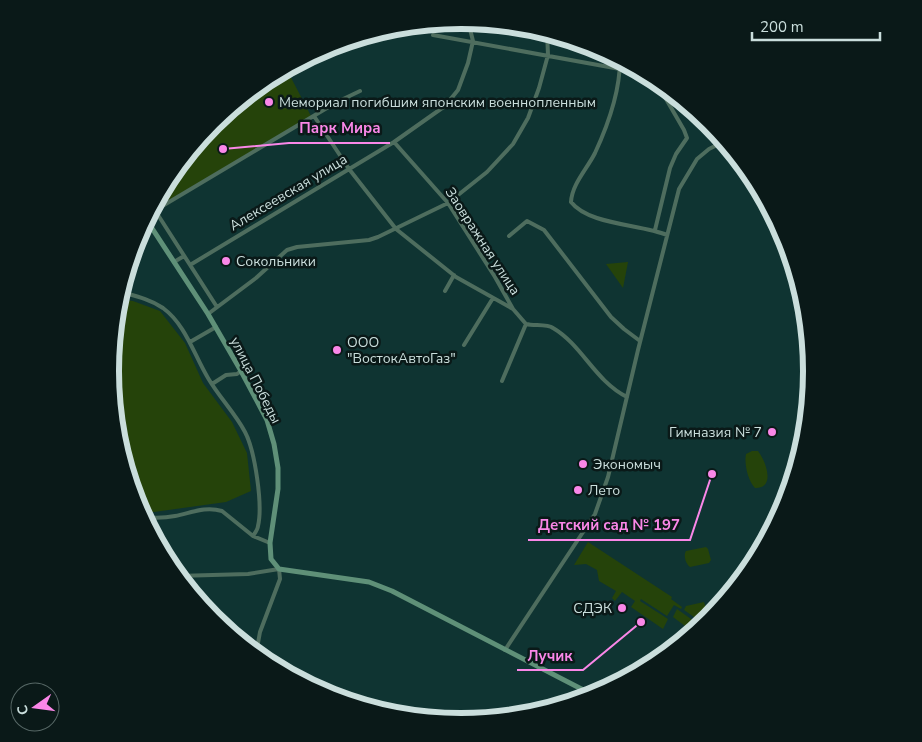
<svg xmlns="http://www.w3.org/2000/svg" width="922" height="742" viewBox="0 0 922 742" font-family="'Nunito Sans',sans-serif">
<rect width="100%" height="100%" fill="#0f3432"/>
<!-- green -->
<path fill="#25430a" d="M286 68 311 116 155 209 153 206C159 196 163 184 170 175 200 132 240 93 286 68Z
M628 262 623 288 606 264Z
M118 299 133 301 160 311 185 343 203 383 232 422 247 453 251 491 226 502 154 512 140 511 117 439 110 371Z
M752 451H758C766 461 776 489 755 488 748 481 744 464 746 454Z
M588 542 672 597 671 599 682 607 681 609 674 605 667 616 641 599 640 601 668 619 663 629 631 607 635 601 622 592 615 601 612 598 616 591 599 581 597 570 586 564 574 565Z
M706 547 708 549 711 560 709 563 690 567C686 564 683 556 686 551Z
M704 602 709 619 704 624 684 610 686 606Z
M677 609 701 626 693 632 673 617Z"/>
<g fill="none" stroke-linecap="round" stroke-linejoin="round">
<!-- street -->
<path stroke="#4e6d5e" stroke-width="4" d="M433 35 620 69 648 76 655 80 684 130 687 138 676 154 670 168 655 230
M620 60C620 91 608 125 595 153 587 169 572 184 571 202 589 225 640 224 667 235
M314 116 349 169 396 229 456 277 513 309 526 324C534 326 547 324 553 328 582 345 595 381 627 397
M394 142 448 203 495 277 513 309
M509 236 527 221 544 230 611 317 624 329 640 341
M174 262 184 256
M190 265 394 142 445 106 458 90 468 63 473 41 468 21
M445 291 454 275
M120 292C135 296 150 299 163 308 186 325 194 355 208 378 219 397 235 413 245 432 255 451 263 505 258 526 258 529 255 533 253 536
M217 307 158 215 159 208 337 102 360 91
M208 314 256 278 287 250 297 247 369 240 378 237 448 203 487 172 513 144 528 118 539 88 548 55 547 32
M190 342 216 327
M464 345 493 298
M502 381 526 324
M212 384 226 375 237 374 241 371
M143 517C153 518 165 518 175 516 191 513 205 506 222 511L253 536 270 543
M177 576 248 574 279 569 280 579 260 632 256 654
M505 650 595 514 608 477 638 350 679 189 697 159 709 149 721 143"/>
<!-- secondary -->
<path stroke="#5f9078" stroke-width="5" d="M146 219 208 314 241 371 267 420 274 444 278 468V489L270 543 271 559 279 569 369 582 392 591 595 696"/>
</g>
<!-- markers -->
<g fill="#fa87e8" stroke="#0a1918" stroke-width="2">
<circle cx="269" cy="102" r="5"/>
<circle cx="226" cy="261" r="5"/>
<circle cx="337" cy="350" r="5"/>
<circle cx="772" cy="432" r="5"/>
<circle cx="583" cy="464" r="5"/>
<circle cx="578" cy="490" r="5"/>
<circle cx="622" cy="608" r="5"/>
</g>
<g text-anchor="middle" stroke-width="5" stroke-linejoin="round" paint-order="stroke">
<!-- poi labels -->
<g font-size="14" fill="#cadedc" stroke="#0a1918" text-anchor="start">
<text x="279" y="107">Мемориал погибшим японским военнопленным</text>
<text x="236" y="266">Сокольники</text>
<text x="347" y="347">ООО<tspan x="347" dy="16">"ВостокАвтоГаз"</tspan></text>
<text x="762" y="437" text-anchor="end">Гимназия № 7</text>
<text x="593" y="469">Экономыч</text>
<text x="588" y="495">Лето</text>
<text x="612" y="613" text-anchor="end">СДЭК</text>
</g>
<!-- street labels -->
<g font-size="14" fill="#cadedc" stroke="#0a1918">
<text transform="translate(288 192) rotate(-31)" y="5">Алексеевская улица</text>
<text transform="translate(483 241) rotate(57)" y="5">Заовражная улица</text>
<text transform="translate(256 380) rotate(63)" y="5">улица Победы</text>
</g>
</g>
<!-- crop -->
<path d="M0 0H922V742H0ZM119 371a342 342 0 1 1 684 0a342 342 0 1 1-684 0Z" fill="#0a1918" fill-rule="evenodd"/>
<path fill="none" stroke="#cadedc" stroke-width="6" d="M119 371a342 342 0 1 1 684 0a342 342 0 1 1-684 0Z"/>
<!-- callouts -->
<path fill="none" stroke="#fa87e8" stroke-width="2" d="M223 149L289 143H390M712 474L690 540H528M641 622L583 670H517"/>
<g fill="#fa87e8" stroke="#0a1918" stroke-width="2">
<circle cx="223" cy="149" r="5"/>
<circle cx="712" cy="474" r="5"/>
<circle cx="641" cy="622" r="5"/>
</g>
<g font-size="15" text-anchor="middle" font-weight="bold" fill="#fa87e8" stroke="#0a1918" stroke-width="5" stroke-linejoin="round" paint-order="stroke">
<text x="340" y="133">Парк Мира</text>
<text x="609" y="530">Детский сад № 197</text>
<text x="550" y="661">Лучик</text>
</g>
<!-- north arrow -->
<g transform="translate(35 707) rotate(256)"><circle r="24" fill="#0a1918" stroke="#576866"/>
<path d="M0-4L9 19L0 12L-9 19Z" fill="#fa87e8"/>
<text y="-8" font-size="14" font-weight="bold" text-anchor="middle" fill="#cadedc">С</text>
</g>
<!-- scale -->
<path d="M752 32v8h128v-8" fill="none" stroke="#cadedc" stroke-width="2.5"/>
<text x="760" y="32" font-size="15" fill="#cadedc" stroke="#0a1918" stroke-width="4" paint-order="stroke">200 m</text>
</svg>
